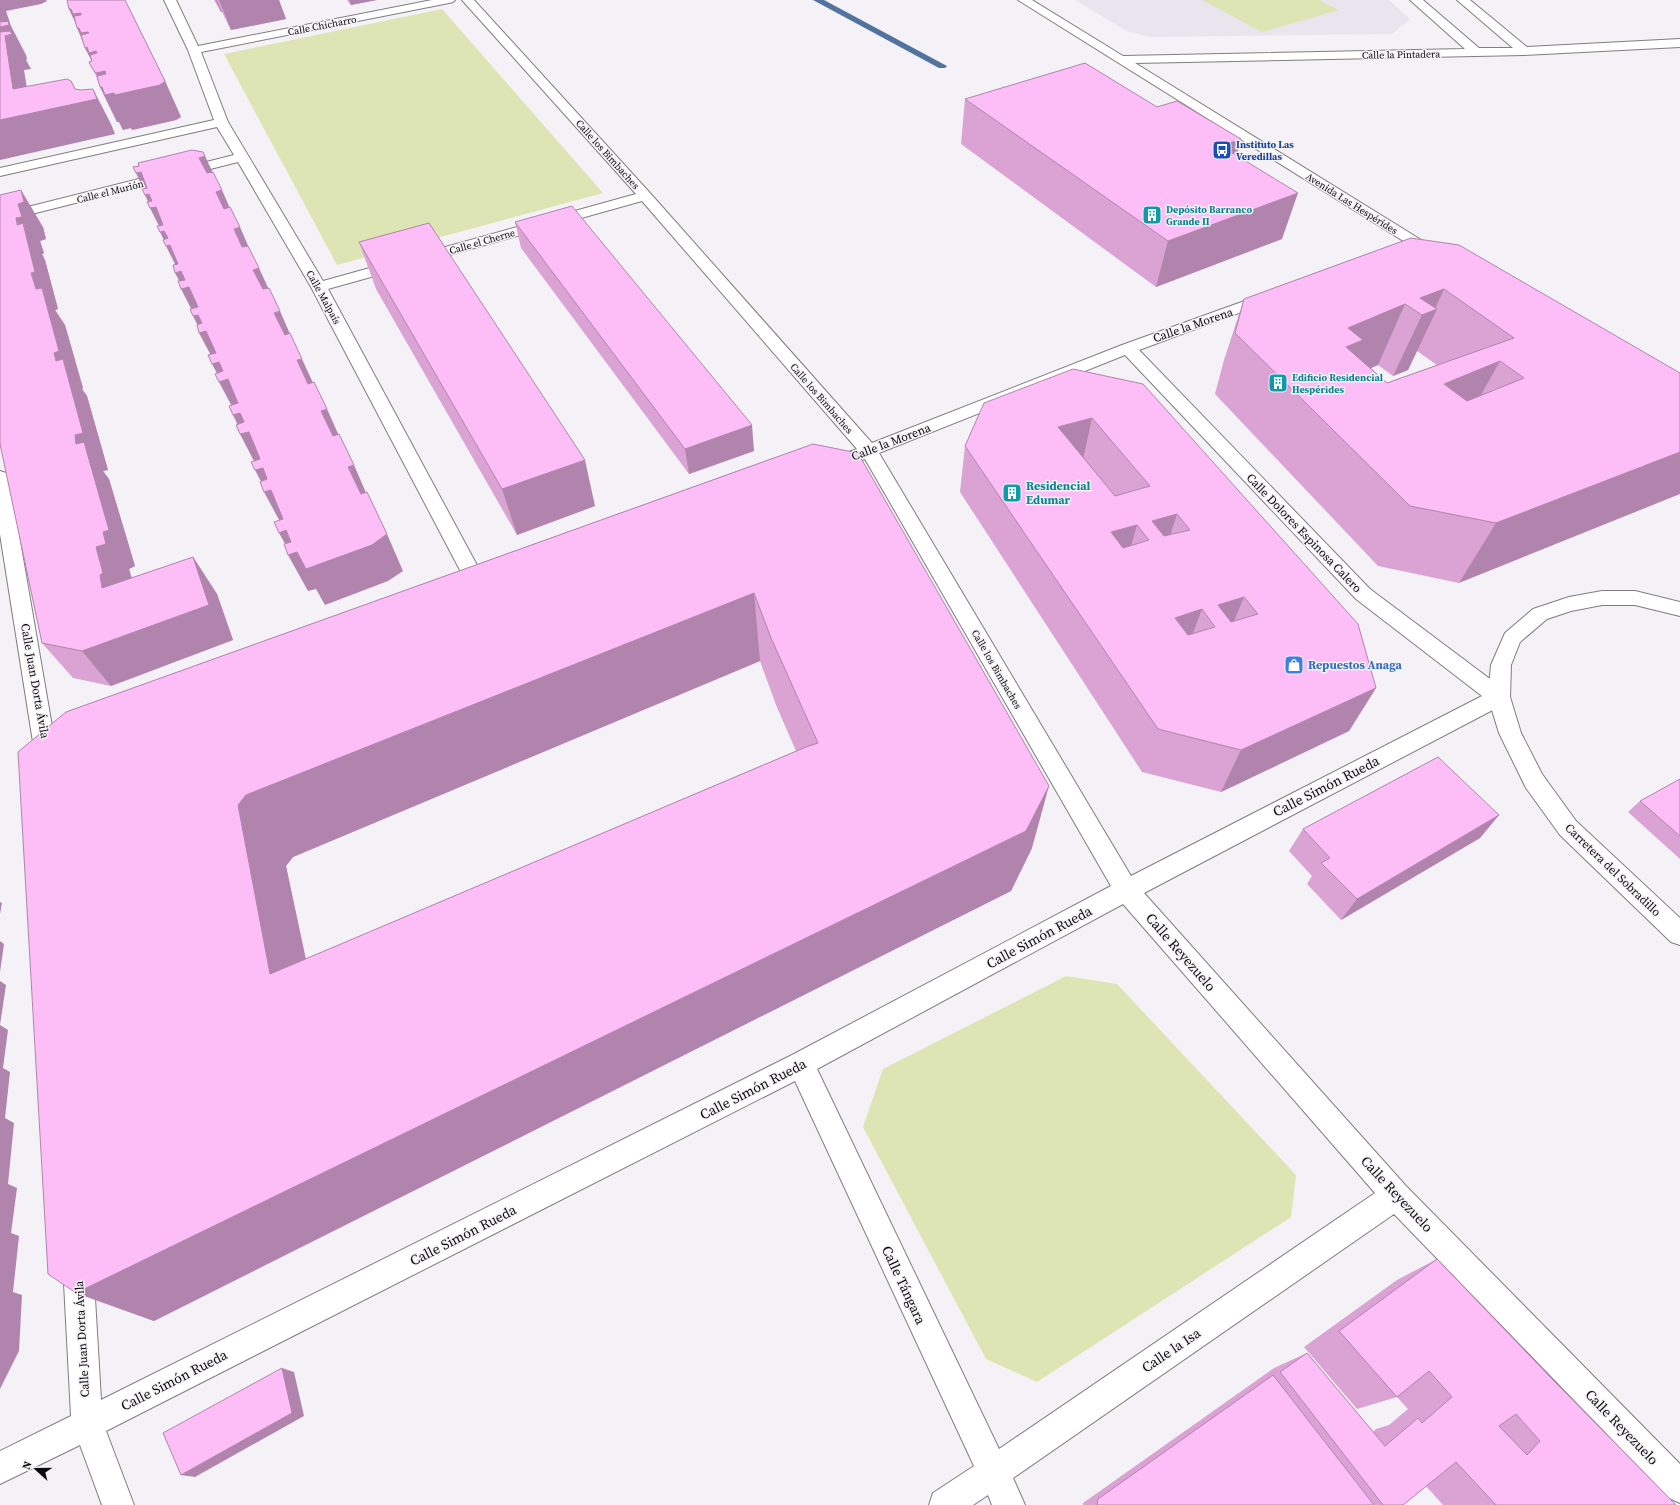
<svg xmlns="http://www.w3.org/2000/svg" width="1680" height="1505" viewBox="0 0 1680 1505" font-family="'Source Serif 4',serif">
<rect width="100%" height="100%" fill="#f4f2f6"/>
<!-- built -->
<path fill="#e9e5ef" d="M1075 0H1389L1410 19 1392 34 1152 37 1128 32Z"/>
<!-- green -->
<path fill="#dee5b4" d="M1202 0H1319L1339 10 1262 32Z
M442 9 603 193 337 265 224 54Z
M1066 976 1117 984 1296 1175 1291 1217 1037 1382 986 1359 863 1127 883 1069Z"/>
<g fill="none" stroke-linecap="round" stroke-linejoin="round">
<!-- stream -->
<path fill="#51739e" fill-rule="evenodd" d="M813 0H824L947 66 945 68H939Z"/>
<defs>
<path id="minor" d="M164 0H176L198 46 432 0H455L453 2 449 3 201 52 228 122 323 281 636 194 462 0H474L650 193 872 443 1122 345 1264 294 1269 292 1274 294 1277 297 1274 300 1139 350 1370 589 1506 691 1510 697 1506 703 1144 893 1406 1186 1680 1464V1503L1669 1498 1394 1214 1013 1478 1025 1505H992L988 1495 973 1505H929L933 1493 974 1466 795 1081 106 1431 134 1505H102L80 1445 0 1484V1451L71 1416 63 1264 68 1254 78 1249 88 1254 93 1264 101 1400 792 1055 1111 886 865 459 855 462 849 460 846 456 849 452 857 449 642 201 328 289 492 593 489 598 482 600 475 598 472 593 311 287 238 162 0 222V214L234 155 217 127 0 176V168L214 120 188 50ZM1125 355 1356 599 1482 696 1131 876 879 453ZM1123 904 1375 1193 999 1449 817 1069Z
M1018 0H1032L1123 56 1465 49 1410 0H1423L1479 48H1513L1457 0H1470L1527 47 1680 39V47L1524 55 1135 63 1439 251 1441 254 1439 257 1434 258 1429 257Z
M0 471 6 473 9 477 58 761 55 767 47 770 39 767 36 761 0 534Z"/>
<path id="major" d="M1602 591H1635L1680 602V616L1635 605H1602L1571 611 1547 619 1520 642 1511 665 1510 697 1521 733 1542 774 1576 821 1680 918V945L1671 942 1560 835 1526 788 1499 733 1488 697 1491 665 1505 633 1533 609 1569 597Z"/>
</defs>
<!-- minor casing -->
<use href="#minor" stroke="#7f7d80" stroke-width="2"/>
<!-- major casing -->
<use href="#major" stroke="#7f7d80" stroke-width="2"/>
<!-- minor -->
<use href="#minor" fill="#fff" fill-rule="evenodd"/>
<!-- major -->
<use href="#major" fill="#fff" fill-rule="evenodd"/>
</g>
<!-- wall -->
<path fill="#daa3d4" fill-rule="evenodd" d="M67 0H125L165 81 181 117 176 120 132 130 131 128 123 130 119 122H117L100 87 97 78 89 62 92 61 85 48 75 22 69 9Z
M214 0H279L286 19 231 30 222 12H221Z
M347 0H377L351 5Z
M965 99 1237 156 1282 239 1156 287 961 144Z
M515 222 754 451 689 474 521 248Z
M43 227 46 239 40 241 44 253 42 254 45 260 58 309 55 310 65 325 83 388 82 389 87 396 108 470 103 471 109 479 135 566 129 569 132 578 193 557 217 594 233 640 111 686 73 678 42 643 0 444Z
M1411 238 1680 373 1459 583 1378 566 1215 394 1224 360 1244 299ZM1417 351 1437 365 1387 383 1371 368 1378 365 1393 376 1408 370Z
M359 242 595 506 517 535 376 289Z
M1143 384 1376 688 1349 731 1221 792 1142 772 960 492 965 446Z
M776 457 1032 848 1011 891 154 1321 76 1293 66 712ZM760 661 776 705 796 751 306 959 286 866 293 857Z
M1680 779V859L1628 812 1640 801Z
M1499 815 1480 838 1341 920 1307 884 1312 876 1289 851 1303 829Z
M1437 1259 1554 1381 1676 1505H1443L1426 1486 1403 1505H1083V1503L1274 1368 1307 1353 1373 1432 1376 1429 1389 1425 1408 1409 1397 1397 1357 1409 1304 1347 1397 1280Z"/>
<!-- shaded-wall -->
<path fill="#b184ad" d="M0 0H46L47 1 41 4 6 11 11 26 26 55 27 59 26 60 31 69 24 70 31 113 71 81 82 102 93 89 111 124 115 134 0 160V27L1 22 0 19Z
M67 0H68L165 81 181 117 176 120 132 130 114 93 131 128 123 130 119 122H117L100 87H102L106 94 96 73H98L85 48 86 47 77 28H78L69 9H71Z
M216 0H217L222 12H221Z
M219 0H279L286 19 231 30Z
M349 0H377L351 5Z
M1241 139 1229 185 1221 146Z
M205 156 221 190H222L238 227 232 228 199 158Z
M141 172 208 324 248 416 259 450 290 527 284 529 264 492 266 491 255 470 258 469 240 434H242L233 415 236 414 219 382 221 381 212 364 215 363 199 333 201 332 193 316H195L181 289 183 288 175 273 179 272 166 246H167L160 232H162L150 208H151L145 195H146L136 173Z
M21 190 43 227 46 239 40 241 44 253 42 254 45 260 58 309 55 310 65 325 83 388 82 389 87 396 108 470 103 471 109 479 135 566 129 569 132 580 102 588 96 547 76 444 56 361 16 218Z
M1298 193 1282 239 1156 287 1168 241Z
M240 227 256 264 251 266 234 229Z
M259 268 276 305 270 307 253 270Z
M1444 289 1434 311 1437 309 1408 370 1393 376 1422 315 1420 298Z
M1405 304 1378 365 1346 379 1337 401 1348 328Z
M280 311 296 348 291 350 274 313Z
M302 359 319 396 314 397 297 360Z
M1500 361 1466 422 1444 384Z
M327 409 344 447 338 448 321 411Z
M1092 418 1082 464 1058 427Z
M752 425 754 451 689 474 685 449Z
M1680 452V494L1459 583 1496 523Z
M585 460 595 506 517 535 502 489Z
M354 465 370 502 365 504 348 467Z
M1177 514 1162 561 1149 540 1152 521Z
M1137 525 1124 571 1111 532Z
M286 530 387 534 403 571 388 581 325 605 316 589 308 591 288 555 291 554 279 533Z
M193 557 217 594 233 640 111 686 82 651Z
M754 593 760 661 293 857 286 866 320 1027 270 974 238 805 246 795Z
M1244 597 1225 643 1215 627 1218 605Z
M1202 609 1185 654 1175 618Z
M1376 688 1349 731 1221 792 1241 750Z
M1049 786 1032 848 1011 891 154 1321 76 1293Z
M1499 815 1480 838 1341 920 1357 899Z
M0 902 2 903 0 914Z
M0 941 4 944 0 972Z
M0 981 6 985 0 1025 8 1030 3 1068 10 1072 5 1118 14 1123 8 1184 17 1188 11 1233 19 1236 13 1292 22 1295 19 1351 0 1389Z
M282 1368 294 1372 304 1416 195 1477 181 1475Z"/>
<!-- building -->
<path fill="#fdbdf7" stroke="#b184ad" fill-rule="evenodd" d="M67 0H125L165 81 160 85 115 95 114 93 105 95 102 87H100L97 76 106 74 105 71 96 73 92 68 89 62 92 61 90 55 97 53 96 51 89 53 87 47 85 48 81 35 89 33 88 32 81 33 79 28H77L74 16 81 15V13L73 14 71 9H69Z
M0 19 1 22 8 21 9 25 0 27Z
M10 31 12 34 5 36 13 89 67 79 71 81 75 89 81 90 93 89 97 99 0 120V32Z
M1085 63 1157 107 1177 101 1241 139 1221 146 1298 193 1168 241 965 99Z
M192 150 203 152 205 156 199 158 207 173 213 172 222 190 216 192 224 209 230 207 240 227 234 229 242 247 248 246 259 268 253 270 263 289 269 288 280 311 274 313 285 335 290 333 302 359 297 360 308 384 314 382 327 409 321 411 333 436 339 434 354 465 348 467 361 494 367 492 387 534 372 545 306 569 297 552 288 555 284 544 291 542 286 530 279 533 274 522 283 519 271 490 264 492 260 482 267 479 263 468 255 470 251 462 260 459 249 432 240 434 236 425 244 422 240 413 233 415 229 406 238 403 228 379 219 382 215 374 223 371 219 362 212 364 208 355 216 353 206 331 199 333 197 325 202 323 198 315 193 316 190 309 198 307 189 287 181 289 178 281 185 280 181 271 175 273 173 265 178 264 170 245 166 246 163 240 168 238 164 231 160 232 157 226 163 225 156 207 150 208 147 202 152 201 149 194 145 195 142 189 147 188 141 172 136 173 133 167 139 166 138 163Z
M21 190 24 202 18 204 22 217 16 218 17 225 23 223 35 272 31 273 36 289 42 288 59 351 54 353 56 361 63 359 83 433 75 435 76 444 84 442 109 530 103 532 106 544 96 547 103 573 100 575 102 588 193 557 209 605 82 651 42 643 0 444V195Z
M572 206 752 425 685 449 515 222Z
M429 223 585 460 502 489 359 242Z
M1411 238 1459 245 1680 373V452L1496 523 1410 506 1235 333 1244 299ZM1444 289 1514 338 1387 383 1346 347 1363 340 1348 328 1405 304 1422 315 1437 309 1420 298ZM1500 361 1524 378 1467 401 1444 384Z
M1073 369 1143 384 1358 624 1376 688 1241 750 1158 729 965 446 984 403ZM1092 418 1150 486 1115 496 1058 427ZM1177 514 1190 530 1164 536 1152 521ZM1137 525 1149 540 1123 548 1111 532ZM1244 597 1258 614 1231 622 1218 605ZM1202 609 1215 627 1188 635 1175 618Z
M813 444 858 453 1049 786 1026 831 76 1293 48 1274 18 752 66 712ZM754 593 771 638 818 743 806 747 270 974 238 805 246 795Z
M1438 757 1499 815 1357 899 1321 863 1330 858 1303 829Z
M1680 779V836L1640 801Z
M1437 1259 1554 1381 1676 1505H1496L1456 1462 1403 1505H1383L1280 1372 1307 1353 1385 1446 1418 1418 1422 1423 1452 1397 1429 1371 1397 1397 1339 1331ZM1516 1414 1540 1441 1527 1455 1499 1426Z
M282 1368 292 1413 181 1475 163 1433Z
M1273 1375 1374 1505H1097L1098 1499Z"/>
<!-- icons -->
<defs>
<symbol id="bus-square" viewBox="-11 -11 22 22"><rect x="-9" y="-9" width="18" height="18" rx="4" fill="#1a4fb4" stroke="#f4f2f6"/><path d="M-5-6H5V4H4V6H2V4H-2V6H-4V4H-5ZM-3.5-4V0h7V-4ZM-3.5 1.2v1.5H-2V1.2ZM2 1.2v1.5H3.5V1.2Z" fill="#fff"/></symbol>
<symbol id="building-square" viewBox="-11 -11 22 22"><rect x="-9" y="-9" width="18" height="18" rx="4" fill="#0f9aa8" stroke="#f4f2f6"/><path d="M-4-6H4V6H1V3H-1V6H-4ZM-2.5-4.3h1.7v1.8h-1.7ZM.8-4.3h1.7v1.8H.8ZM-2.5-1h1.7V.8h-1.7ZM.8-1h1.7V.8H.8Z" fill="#fff"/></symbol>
<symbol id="shop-square" viewBox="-11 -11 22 22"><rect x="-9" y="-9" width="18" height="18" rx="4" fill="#3f7fe0" stroke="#f4f2f6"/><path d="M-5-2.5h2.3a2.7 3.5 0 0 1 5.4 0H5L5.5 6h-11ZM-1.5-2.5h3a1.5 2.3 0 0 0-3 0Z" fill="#fff"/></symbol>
</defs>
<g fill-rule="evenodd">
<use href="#bus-square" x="1211" y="139" width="22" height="22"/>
<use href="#building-square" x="1141" y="204" width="22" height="22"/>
<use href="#building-square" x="1267" y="372" width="22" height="22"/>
<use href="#building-square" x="1001" y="482" width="22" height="22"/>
<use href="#shop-square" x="1283" y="654" width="22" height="22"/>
</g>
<g text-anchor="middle" stroke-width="3" stroke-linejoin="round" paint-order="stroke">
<!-- far-street labels -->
<g font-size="10" fill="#0c0b0c" stroke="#f4f2f6">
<text transform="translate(322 25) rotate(-11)" y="4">Calle Chicharro</text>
<text transform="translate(1401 54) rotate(-1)" y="4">Calle la Pintadera</text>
<text transform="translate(608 154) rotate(48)" y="4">Calle los Bimbaches</text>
<text transform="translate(110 191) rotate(-14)" y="4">Calle el Murión</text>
<text transform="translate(1352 203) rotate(32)" y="4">Avenida Las Hespérides</text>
<text transform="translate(482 241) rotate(-16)" y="4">Calle el Cherne</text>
<text transform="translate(324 297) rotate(61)" y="4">Calle Malpaís</text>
<text transform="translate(822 398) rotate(49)" y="4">Calle los Bimbaches</text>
<text transform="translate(997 669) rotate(60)" y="4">Calle los Bimbaches</text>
</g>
<!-- far-transit labels -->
<g font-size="10" font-weight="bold" fill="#164399" stroke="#f4f2f6" text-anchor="start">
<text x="1236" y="148">Instituto Las<tspan x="1236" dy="12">Veredillas</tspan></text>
</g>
<!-- far-culture labels -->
<g font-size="10" font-weight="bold" fill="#0d838f" stroke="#f4f2f6" text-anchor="start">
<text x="1166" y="213">Depósito Barranco<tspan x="1166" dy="12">Grande II</tspan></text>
<text x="1292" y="381">Edificio Residencial<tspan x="1292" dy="12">Hespérides</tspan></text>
</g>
<!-- street labels -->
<g font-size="12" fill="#0c0b0c" stroke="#f4f2f6">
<text transform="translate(1193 325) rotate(-19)" y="4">Calle la Morena</text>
<text transform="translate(891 442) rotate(-21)" y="4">Calle la Morena</text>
<text transform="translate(1304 533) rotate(46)" y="4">Calle Dolores Espinosa Calero</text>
<text transform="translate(35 681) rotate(80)" y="4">Calle Juan Dorta Ávila</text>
<text transform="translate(1613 870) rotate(44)" y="4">Carretera del Sobradillo</text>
<text transform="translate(82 1339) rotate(-93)" y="4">Calle Juan Dorta Ávila</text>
</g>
<!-- culture labels -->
<g font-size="12" font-weight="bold" fill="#0d838f" stroke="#f4f2f6" text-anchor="start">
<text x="1026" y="490">Residencial<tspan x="1026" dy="14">Edumar</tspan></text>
</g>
<!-- shop labels -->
<g font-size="12" font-weight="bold" fill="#366cbe" stroke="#f4f2f6" text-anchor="start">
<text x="1308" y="669">Repuestos Anaga</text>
</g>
<!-- near-street labels -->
<g font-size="14" fill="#0c0b0c" stroke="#f4f2f6">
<text transform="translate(1326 786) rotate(-27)" y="5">Calle Simón Rueda</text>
<text transform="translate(1039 937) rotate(-28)" y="5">Calle Simón Rueda</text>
<text transform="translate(1181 952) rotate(49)" y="5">Calle Reyezuelo</text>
<text transform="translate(753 1089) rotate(-27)" y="5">Calle Simón Rueda</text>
<text transform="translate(1397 1194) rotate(47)" y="5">Calle Reyezuelo</text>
<text transform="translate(463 1235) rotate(-27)" y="5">Calle Simón Rueda</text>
<text transform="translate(904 1285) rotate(65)" y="5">Calle Tángara</text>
<text transform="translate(1171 1350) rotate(-34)" y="5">Calle la Isa</text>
<text transform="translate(174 1380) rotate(-27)" y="5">Calle Simón Rueda</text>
<text transform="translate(1622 1427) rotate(46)" y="5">Calle Reyezuelo</text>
</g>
</g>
<!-- north arrow -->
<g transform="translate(36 1469) rotate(291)" stroke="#f4f2f6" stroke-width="3" paint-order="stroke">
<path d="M0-3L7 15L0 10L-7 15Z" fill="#0c0b0c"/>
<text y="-6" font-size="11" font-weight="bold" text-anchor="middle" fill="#0c0b0c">N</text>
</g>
</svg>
